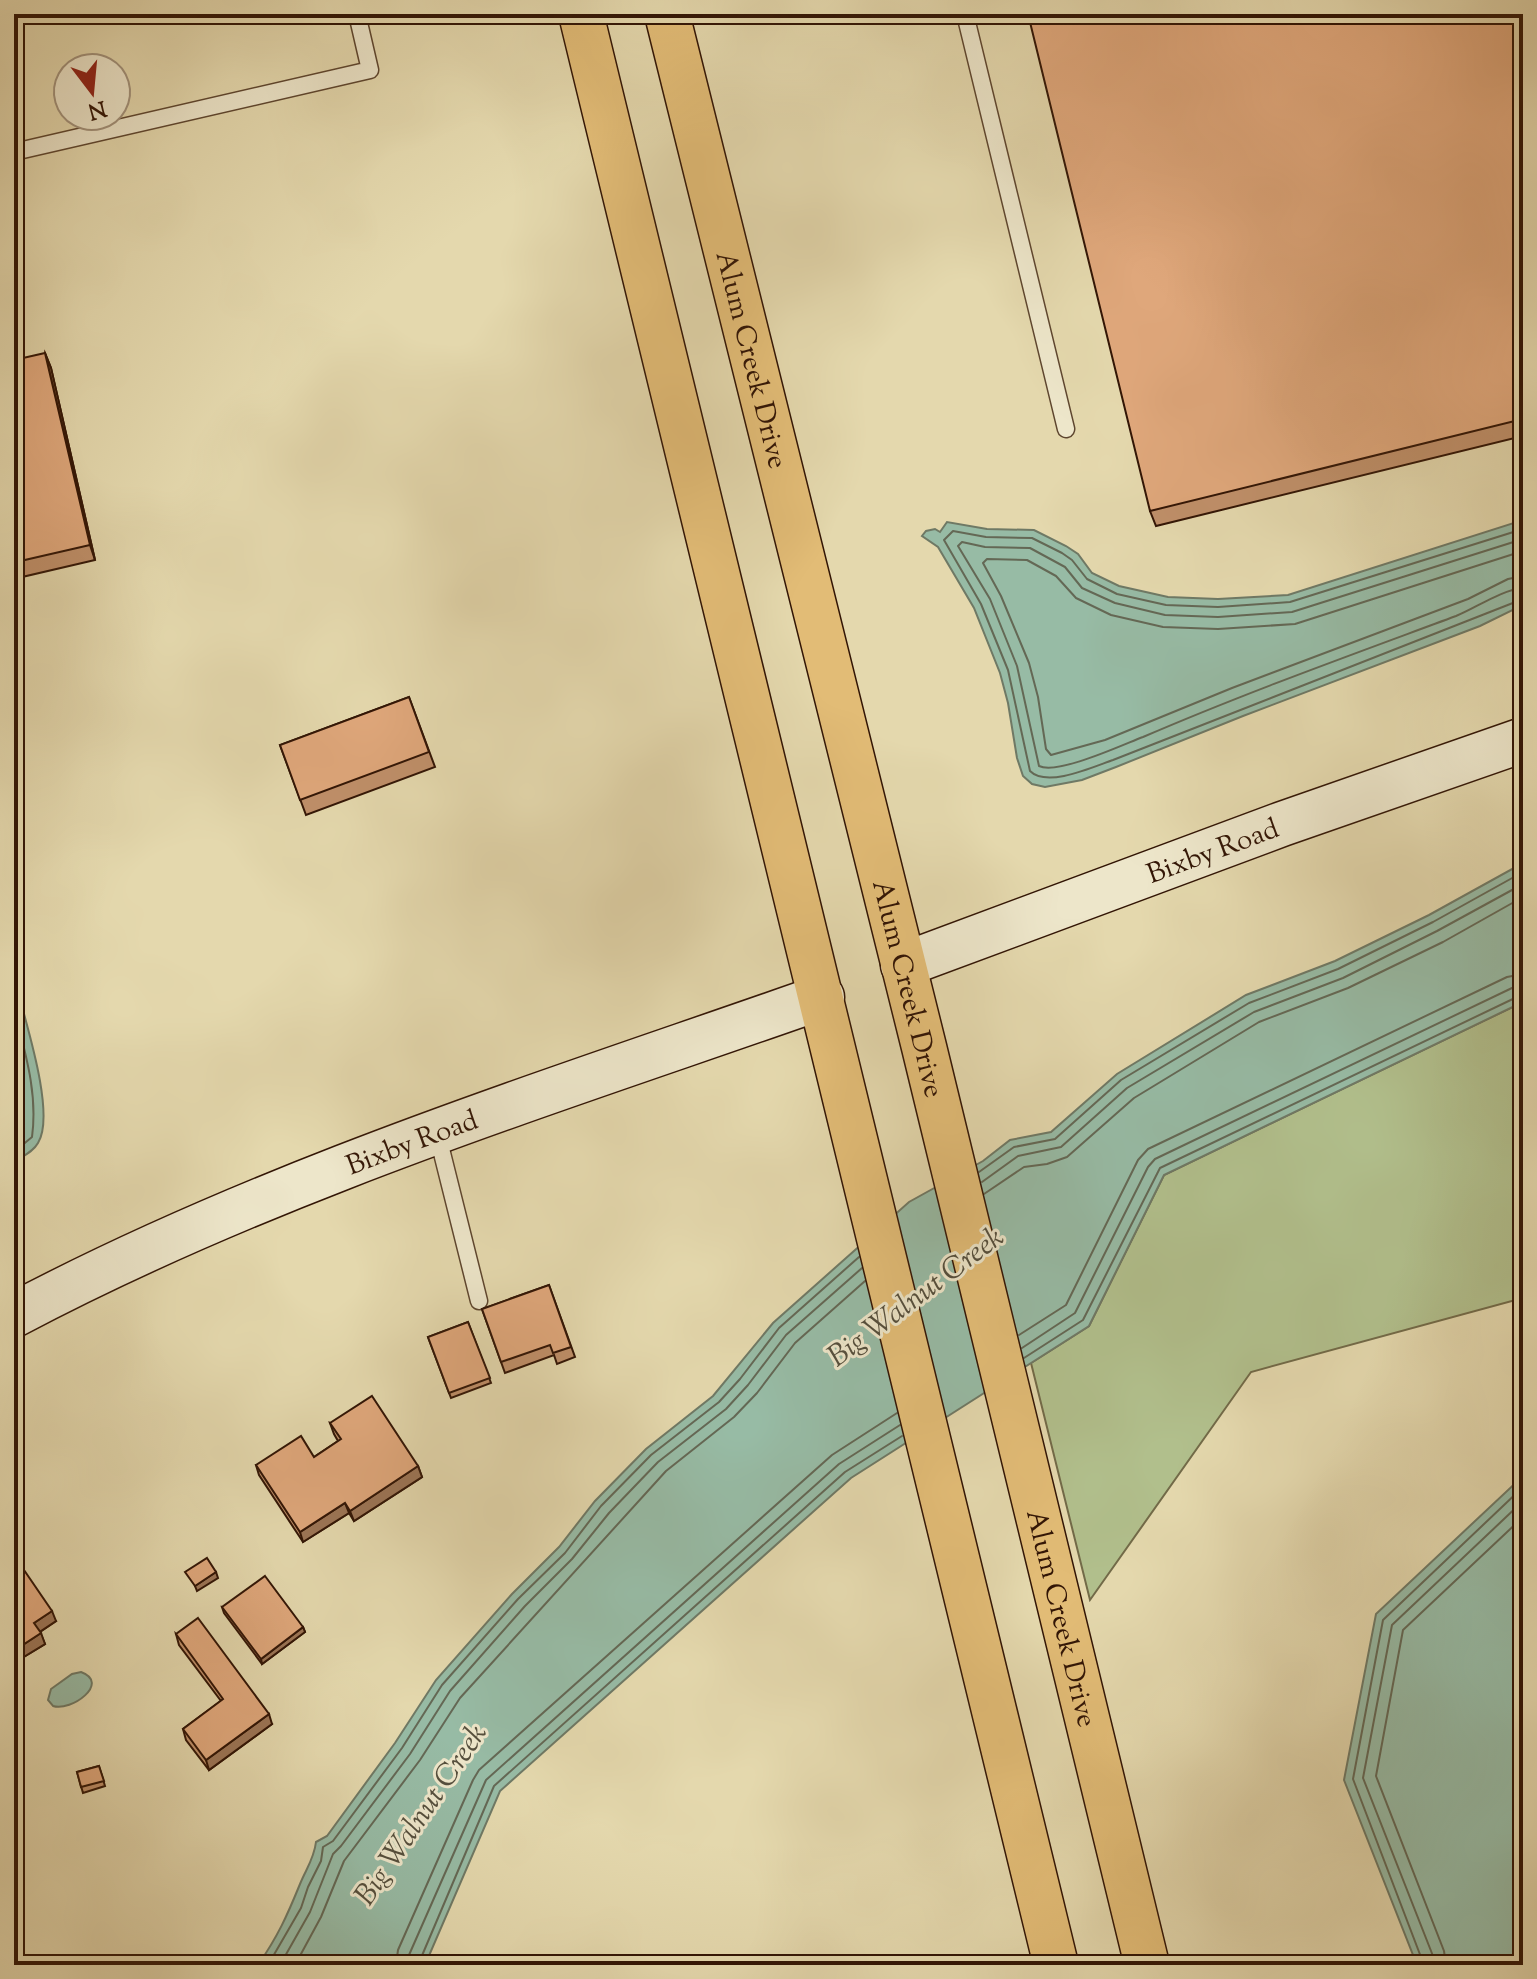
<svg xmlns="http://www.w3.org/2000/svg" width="1537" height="1979" viewBox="0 0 1537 1979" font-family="'Sorts Mill Goudy',serif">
<rect width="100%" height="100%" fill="#e4d8ad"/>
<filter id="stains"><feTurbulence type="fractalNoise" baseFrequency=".0025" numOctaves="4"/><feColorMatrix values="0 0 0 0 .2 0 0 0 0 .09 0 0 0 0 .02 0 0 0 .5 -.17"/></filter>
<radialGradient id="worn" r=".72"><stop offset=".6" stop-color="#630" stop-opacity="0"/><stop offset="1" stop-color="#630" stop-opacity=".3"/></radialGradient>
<!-- green -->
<path fill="#b1bf8c" stroke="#726a48" stroke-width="2" d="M1523 1002V1298L1251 1372 1090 1600 1031 1363 1089 1326 1164 1175Z"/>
<!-- water -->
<path fill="#97bba5" stroke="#6f7965" stroke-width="2" d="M1523 520V605L1480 626 1243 716 1116 767 1082 780 1045 787 1032 784 1023 776 1017 758 1008 703 1000 673 974 608 938 547 922 536 926 531 935 529 940 532 947 522 987 529 1034 530 1066 546 1078 554 1092 573 1119 586 1168 597 1218 599 1288 595Z
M1523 863V1002L1164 1175 1089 1326 851 1478 500 1791 425 1965H258C278 1936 287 1916 300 1884 306 1869 314 1859 316 1842L327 1836 395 1743 436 1680 512 1594 559 1547 595 1501 646 1449 713 1396 773 1323 909 1202 983 1161 1010 1140 1051 1132 1117 1074 1246 995 1335 961 1429 915Z
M14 977C22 1011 57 1113 38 1143 33 1152 23 1156 14 1162Z
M1523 1476V1965H1417L1344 1780 1376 1614Z
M81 1672C111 1683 71 1712 53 1706L48 1700 51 1689 72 1674Z"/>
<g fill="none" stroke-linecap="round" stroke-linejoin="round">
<!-- shore -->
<path stroke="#646855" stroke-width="2" d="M1523 529 1290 602 1218 607 1166 605 1117 594 1087 579 1072 560 1062 553 1032 538 986 537 953 531 944 540 981 604 1008 670 1030 771C1047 788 1093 767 1113 760L1523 599
M1523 539 1292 612 1218 617 1165 615 1115 603 1082 588 1065 567 1030 548 985 547 962 542 958 546 990 599 1017 666 1039 766C1058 775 1122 745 1143 737 1245 693 1351 655 1456 616 1476 608 1501 590 1523 588
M1523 551 1295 624 1218 629 1163 627 1111 615 1076 598 1056 576 1027 560 987 559 983 563 1001 596 1029 663 1038 697 1046 749 1051 755 1105 740 1232 688 1468 599 1508 579 1523 576
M14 1009C25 1052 38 1093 32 1137L14 1152
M14 1048C22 1077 26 1103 23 1133L14 1141
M979 1172 1014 1147 1055 1139 1121 1080 1249 1003 1338 969 1433 922 1523 872
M982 1182 1018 1156 1061 1147 1127 1088 1254 1012 1343 978 1437 931 1523 884
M984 1194 1024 1167 1047 1164 1067 1157 1134 1098 1259 1022 1348 988 1443 942 1523 897
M1019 1335 1066 1305 1138 1160 1148 1149 1507 977 1523 974
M1022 1348 1075 1313 1148 1167 1155 1159 1512 988 1523 986
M1024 1358 1083 1320 1160 1168 1517 997 1523 996
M268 1965 301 1908 308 1887 321 1861 323 1847 333 1841 402 1748 442 1685 518 1599 565 1553 601 1506 651 1455 719 1402 740 1379 779 1328 859 1257
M280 1965 310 1912 333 1854 341 1846 410 1754 450 1691 525 1606 572 1559 609 1513 658 1462 726 1409 748 1385 786 1335 862 1268
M295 1965 321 1917 344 1861 420 1760 460 1698 666 1471 734 1417 757 1393 795 1343 865 1281
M396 1965 398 1950 473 1780 479 1770 832 1455 897 1413
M408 1965 409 1955 486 1780 839 1464 900 1425
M418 1965 494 1786 845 1472 902 1436
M1424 1965 1353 1779 1383 1620 1523 1487
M1434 1965 1433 1956 1363 1778 1392 1625 1523 1501
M1446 1965 1444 1951 1376 1776 1403 1630 1523 1517"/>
<defs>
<path id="lane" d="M965 14 1066 429
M14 152 370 70 357 14
M437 1133 479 1301"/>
<g id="secondary">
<path id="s1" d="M903 965 1282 824 1523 740"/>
<path id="s2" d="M14 1315C271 1179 549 1093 822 997"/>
</g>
<g id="primary">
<path d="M581 14 1056 1965"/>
<path id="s3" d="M667 14 924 1047 1147 1965"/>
</g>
</defs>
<!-- lane casing -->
<use href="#lane" stroke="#5e462f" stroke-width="19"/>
<!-- secondary casing -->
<use href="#secondary" stroke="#321505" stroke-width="47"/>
<!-- primary casing -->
<use href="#primary" stroke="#321505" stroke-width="47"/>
<!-- lane -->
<use href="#lane" stroke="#ede6ca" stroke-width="16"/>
<!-- secondary -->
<use href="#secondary" stroke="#ede6ca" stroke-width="44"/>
<!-- primary -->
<use href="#primary" stroke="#e2bc76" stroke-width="44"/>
</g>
<!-- wall -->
<path fill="#c0906a" stroke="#321505" stroke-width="2" d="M1523 14V436L1156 526 1150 511Z
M45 353 51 368 95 560 22 577 16 562Z
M409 697 435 767 306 815 280 745Z
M549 1285 575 1357 557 1364 554 1355 505 1373 482 1309Z
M468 1322 491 1383 451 1398 428 1337Z
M330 1423 418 1466 422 1477 354 1521 349 1513 303 1542 259 1475 256 1465 314 1457 338 1441 334 1434Z
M14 1577 56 1621 40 1632 45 1644 22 1658 16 1650 14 1652Z
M222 1607 303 1627 305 1632 262 1664 224 1613Z
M176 1634 272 1724 209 1770 186 1740 183 1729 221 1701 179 1645Z
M99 1766 105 1786 83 1793 77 1772Z"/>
<!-- shaded-wall -->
<path fill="#9c7556" stroke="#321505" stroke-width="2" d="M45 353 51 368 95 560 90 545Z
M418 1466 422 1477 354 1521 350 1511Z
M345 1503 349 1513 303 1542 300 1532Z
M216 1572 218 1578 197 1591 195 1586Z
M52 1611 56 1621 38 1633 34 1623Z
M303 1627 305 1632 262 1664 261 1659Z
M41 1633 45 1644 22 1658 18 1648Z
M269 1714 272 1724 209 1770 206 1760Z"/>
<!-- building -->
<path fill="#dfa77b" stroke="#321505" stroke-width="2" d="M1028 14H1521L1523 21V419L1150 511Z
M45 353 90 545 16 562 14 551V360Z
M409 697 429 752 300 800 280 745Z
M549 1285 571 1347 553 1353 550 1345 501 1362 482 1309Z
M468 1322 490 1378 449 1393 428 1337Z
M372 1396 418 1466 350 1511 345 1503 300 1532 256 1465 301 1436 314 1457 341 1439 330 1423Z
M207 1558 216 1572 195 1586 185 1572Z
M24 1570 52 1611 34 1623 41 1633 18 1648 14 1642V1577Z
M265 1576 303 1627 261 1659 222 1607Z
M198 1618 269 1714 206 1760 183 1729 223 1699 176 1634Z
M99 1766 104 1781 81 1787 77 1772Z"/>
<g text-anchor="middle" stroke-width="6" stroke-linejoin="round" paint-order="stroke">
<!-- street labels -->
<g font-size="28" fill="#321505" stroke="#ede6ca">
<text dy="10" stroke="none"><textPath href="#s3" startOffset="356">Alum Creek Drive</textPath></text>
<text dy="10" stroke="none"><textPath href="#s1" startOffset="330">Bixby Road</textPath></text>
<text dy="10" stroke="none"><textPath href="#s3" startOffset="1004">Alum Creek Drive</textPath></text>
<text dy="10" stroke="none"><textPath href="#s2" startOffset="434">Bixby Road</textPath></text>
<text dy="10" stroke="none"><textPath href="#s3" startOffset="1652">Alum Creek Drive</textPath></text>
</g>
<!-- water labels -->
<g font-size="30" font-style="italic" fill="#554f3d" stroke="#ede6ca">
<text transform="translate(915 1296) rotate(-37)" y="10">Big Walnut Creek</text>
<text transform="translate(420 1814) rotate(-56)" y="10">Big Walnut Creek</text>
</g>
</g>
<!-- margin -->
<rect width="1537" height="1979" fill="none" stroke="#e4d8ad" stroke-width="48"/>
<rect x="16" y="16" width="1505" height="1947" fill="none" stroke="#321505" stroke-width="4"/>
<rect x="24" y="24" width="1489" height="1931" fill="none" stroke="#321505" stroke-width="2"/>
<!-- north arrow -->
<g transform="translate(92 92) rotate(164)"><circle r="38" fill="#ede6ca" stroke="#a2927b" stroke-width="2"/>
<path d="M0-6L14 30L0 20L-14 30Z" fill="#8f2418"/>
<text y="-12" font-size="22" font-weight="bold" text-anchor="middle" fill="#321505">N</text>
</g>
<rect width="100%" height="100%" filter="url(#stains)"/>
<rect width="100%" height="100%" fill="url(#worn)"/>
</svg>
